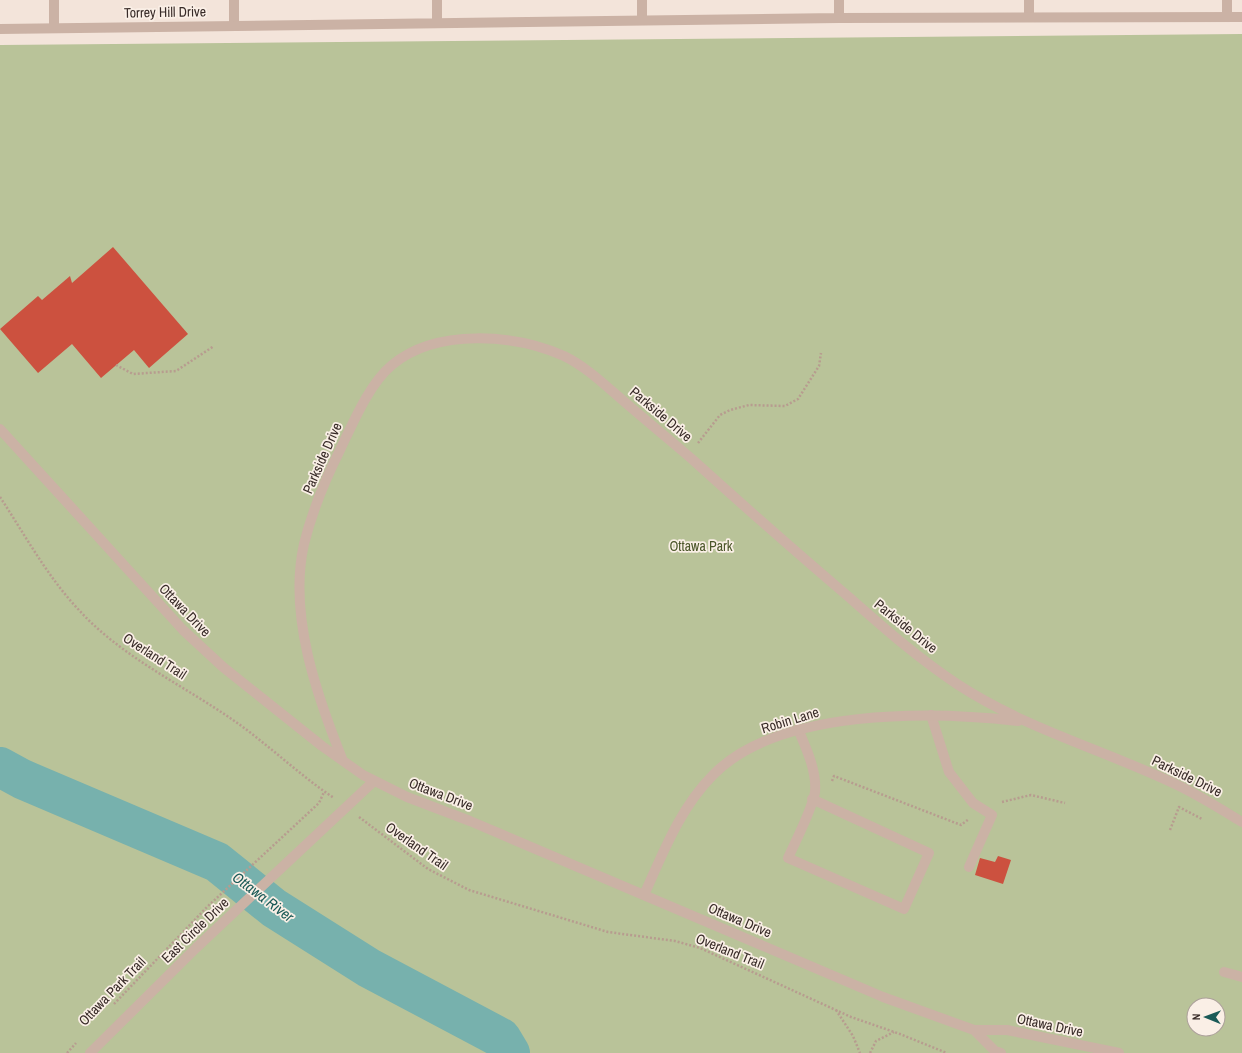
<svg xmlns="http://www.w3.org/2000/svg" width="1242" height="1053" viewBox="0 0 1242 1053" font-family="'Archivo Narrow',sans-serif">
<rect width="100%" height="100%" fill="#f3e4da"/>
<!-- green -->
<path fill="#b9c399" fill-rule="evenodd" d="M1242 34V1053H0V45ZM1194 1005H1218V1029H1194Z"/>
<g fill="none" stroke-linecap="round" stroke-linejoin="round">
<!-- river -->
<path stroke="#77b1ad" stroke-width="40" d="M0 767 22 779 217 862 274 908 369 968 501 1038 510 1053"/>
</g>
<!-- building -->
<path fill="#cc513f" d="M113 247 188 334 149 368 134 350 101 378 72 344 38 373 0 329 38 296 42 300 70 276 72 283Z
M998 856 1011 860 1003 884 975 875 980 858 995 862Z"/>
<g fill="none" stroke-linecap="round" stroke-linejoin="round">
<!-- path -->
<path stroke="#b79c8f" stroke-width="2.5" stroke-dasharray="2 2" stroke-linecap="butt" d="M116 365 133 374 176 371 214 346
M698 443 720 415 730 410 749 405 785 406 798 399 819 366 821 353
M0 497C25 535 47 576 78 609 120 656 181 684 233 720 268 744 299 775 334 798
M832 781 834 776 961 825 969 819
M1002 802 1031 795 1065 803
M359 817 428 869 469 890 608 932 675 941 700 948 851 1017 900 1034 947 1053
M1170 830 1179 807 1202 819
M114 1004 207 907 319 803 324 792
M836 1010 853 1036 860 1053
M67 1053 76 1043
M870 1053 876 1041 894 1032"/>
<!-- service -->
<path stroke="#cbb2a5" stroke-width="10" d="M234 0V25
M642 0V20
M1029 17V0
M931 715 949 772 973 803 992 815 969 867
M798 729C806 748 817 771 815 792 812 810 796 840 788 858L904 909 929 853 812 799
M1224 972 1242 977"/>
<!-- minor -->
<path stroke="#cbb2a5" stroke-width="10" d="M54 0V28
M437 0V22
M839 0V18
M1227 0V17
M0 29 839 18 1242 17
M0 429 183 630 223 667 322 746 363 775 407 797 470 821 883 997 974 1030H1007L1119 1053
M343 761C317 696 288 615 304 544 312 512 325 480 340 450 353 423 369 384 392 365 436 328 515 334 564 356 587 367 608 388 627 404 649 423 671 441 693 460 745 507 797 553 850 598 884 628 919 659 957 684 1024 728 1101 749 1173 783 1197 794 1219 808 1242 822
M644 895C663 853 680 808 713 775 778 708 932 711 1018 721
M974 1030 995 1051 1001 1053
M90 1053 196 948 374 781"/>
</g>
<g text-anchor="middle" stroke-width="3.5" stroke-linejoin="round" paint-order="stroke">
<!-- street labels -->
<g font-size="14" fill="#372a27" stroke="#faefe6">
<text transform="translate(165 12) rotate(-1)" y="5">Torrey Hill Drive</text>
<text transform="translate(661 414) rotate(40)" y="5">Parkside Drive</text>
<text transform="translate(322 458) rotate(-66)" y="5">Parkside Drive</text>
<text transform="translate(185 610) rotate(46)" y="5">Ottawa Drive</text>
<text transform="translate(906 626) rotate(39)" y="5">Parkside Drive</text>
<text transform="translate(155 656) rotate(33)" y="5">Overland Trail</text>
<text transform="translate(790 720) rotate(-17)" y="5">Robin Lane</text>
<text transform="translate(1187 776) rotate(26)" y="5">Parkside Drive</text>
<text transform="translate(441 794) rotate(21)" y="5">Ottawa Drive</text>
<text transform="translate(417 846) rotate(35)" y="5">Overland Trail</text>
<text transform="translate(740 920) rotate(23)" y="5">Ottawa Drive</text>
<text transform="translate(195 930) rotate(-44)" y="5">East Circle Drive</text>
<text transform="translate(730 951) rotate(22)" y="5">Overland Trail</text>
<text transform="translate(112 991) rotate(-46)" y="5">Ottawa Park Trail</text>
<text transform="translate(1050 1025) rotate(12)" y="5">Ottawa Drive</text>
</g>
<!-- park labels -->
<g font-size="14" fill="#4b5629" stroke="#faefe6">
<text x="701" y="551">Ottawa Park</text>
</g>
<!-- water labels -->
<g font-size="15" font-style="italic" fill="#1a5a57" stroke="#faefe6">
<text transform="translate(263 897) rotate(37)" y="5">Ottawa River</text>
</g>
</g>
<!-- north arrow -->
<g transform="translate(1206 1017) rotate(271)"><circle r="19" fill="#faefe6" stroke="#aca09a"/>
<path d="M0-3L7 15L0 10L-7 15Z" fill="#1a5a57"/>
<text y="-6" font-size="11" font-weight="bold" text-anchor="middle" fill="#372a27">N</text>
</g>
</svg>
